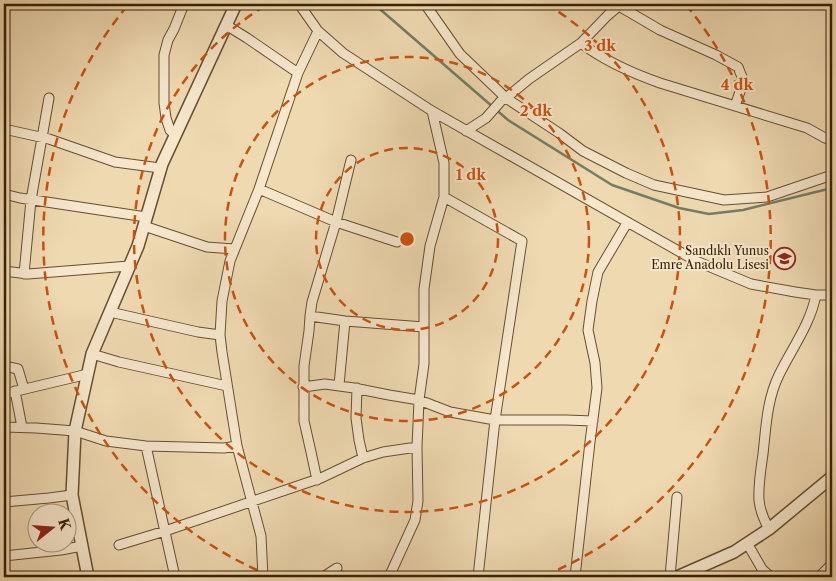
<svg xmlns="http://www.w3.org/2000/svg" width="836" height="581" viewBox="0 0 836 581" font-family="'Libre Caslon Text',serif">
<rect width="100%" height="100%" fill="#efd9b1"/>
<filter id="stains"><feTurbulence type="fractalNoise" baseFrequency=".004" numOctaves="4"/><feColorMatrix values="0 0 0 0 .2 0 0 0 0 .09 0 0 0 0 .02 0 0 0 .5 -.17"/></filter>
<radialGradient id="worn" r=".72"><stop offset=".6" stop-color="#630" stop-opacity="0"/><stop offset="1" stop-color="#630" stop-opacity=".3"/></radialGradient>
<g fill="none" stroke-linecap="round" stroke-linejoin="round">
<!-- stream -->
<path stroke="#737d68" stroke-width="2.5" d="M374 4 508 120 612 185 679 208 709 214 743 210 832 188"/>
<defs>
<path id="minor" d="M299 4 318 31 343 53 432 111 696 261 751 284 795 292 816 295H832
M425 4 460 54 506 98 559 133 583 151 626 173 654 185 724 200 767 197 832 175
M619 6 660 30 716 55 738 67 742 77 743 83 735 106
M226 25 247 38 298 73
M581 43C604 61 632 73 660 83L807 128 825 138 832 140
M4 129 49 139 115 162 160 168
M466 131 486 118 501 101 506 98 529 79 581 43 608 15 621 4
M175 135 170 130 166 118 164 103V55L168 40 174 29 184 4
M351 160 336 222 312 302 310 316 345 321 424 327
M259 189 336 222 397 242
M4 194 20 198 146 217
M444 197 522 241 495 420 478 577
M144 226 207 247 234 249
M4 271 28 274 129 266
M24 274 31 200 49 98
M110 312 198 332 220 335
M310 316 309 331 304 366V421L311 452 317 480
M92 354 119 362 227 386
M4 366 18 369 24 389
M339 385 345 321
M303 387 325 384 354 388 389 395 419 400 450 412 495 420H566L593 421
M357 388 356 418 359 440 363 458
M15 391 22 427
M4 394 88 374
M4 427 36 428 75 431 106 441 146 446 224 448 237 446
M146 446 175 577
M4 502 49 498 72 495
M769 529C764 520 760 511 759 500 758 485 761 469 763 454 766 427 767 399 779 375 792 348 810 325 816 295
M747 543 762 569 771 577
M119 545 165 531 321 478 363 458 383 452 417 447
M4 556 61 550 82 546
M263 577 261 536 237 446 222 352 220 335 222 301 230 261 259 189 298 73 318 31
M323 577 337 568
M389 577 415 520 418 501 417 447 419 400 424 364V289L430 246 444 197V163L432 111
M575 577 590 442 597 388 595 363 588 330 592 301 598 272 627 223
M670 577 677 497
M819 577 832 564"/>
<path id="tertiary" d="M88 577 72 495 75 431 92 354 138 246 162 164 236 4
M677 577 734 552 769 529 832 477"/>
</defs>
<!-- minor casing -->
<use href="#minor" stroke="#664f30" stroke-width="11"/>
<!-- tertiary casing -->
<use href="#tertiary" stroke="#664f30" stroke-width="14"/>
<!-- minor -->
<use href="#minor" stroke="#f5e6cc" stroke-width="9"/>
<!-- tertiary -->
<use href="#tertiary" stroke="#f5e6cc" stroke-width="11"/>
</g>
<!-- distance rings -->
<g fill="none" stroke="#ce510b" stroke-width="2.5" stroke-dasharray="9 6">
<circle cx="407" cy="239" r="91"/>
<circle cx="407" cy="239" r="182"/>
<path d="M546 4A273 273 0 1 1 268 4"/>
<path d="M271 576A364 364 0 0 1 128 5M686 5A364 364 0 0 1 543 576"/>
</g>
<!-- icons -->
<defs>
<symbol id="school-ring" viewBox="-11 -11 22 22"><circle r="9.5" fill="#f5e6cc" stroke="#8f2418" stroke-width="1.5"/><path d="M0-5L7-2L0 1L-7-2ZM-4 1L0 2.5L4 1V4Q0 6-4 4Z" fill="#8f2418"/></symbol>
</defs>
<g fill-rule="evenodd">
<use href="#school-ring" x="772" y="246" width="25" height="25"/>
</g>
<g text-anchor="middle" stroke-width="4" stroke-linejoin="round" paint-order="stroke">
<!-- poi labels -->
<g font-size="12" fill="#382105" stroke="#f5e6cc" text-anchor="end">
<text x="769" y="255">Sandıklı Yunus<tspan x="769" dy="14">Emre Anadolu Lisesi</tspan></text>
</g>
</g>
<circle cx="407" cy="239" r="8" fill="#ce510b" stroke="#f5e6cc" stroke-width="2.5"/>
<g font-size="15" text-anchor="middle" font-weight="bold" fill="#ce510b" stroke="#f5e6cc" stroke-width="4" stroke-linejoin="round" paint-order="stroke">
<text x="600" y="51">3 dk</text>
<text x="737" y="90">4 dk</text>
<text x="536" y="116">2 dk</text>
<text x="471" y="180">1 dk</text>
</g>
<!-- margin -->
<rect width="836" height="581" fill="none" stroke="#efd9b1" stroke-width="20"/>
<rect x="5" y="5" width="826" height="571" fill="none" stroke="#382105" stroke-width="2.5"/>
<rect x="10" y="10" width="816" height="561" fill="none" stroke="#382105"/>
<!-- north arrow -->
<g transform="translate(52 528) rotate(73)"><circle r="24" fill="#f5e6cc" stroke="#a9977c"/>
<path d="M0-4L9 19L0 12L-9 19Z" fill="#8f2418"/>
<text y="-8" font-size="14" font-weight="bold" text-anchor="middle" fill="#382105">K</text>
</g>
<rect width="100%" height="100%" filter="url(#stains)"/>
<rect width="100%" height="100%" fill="url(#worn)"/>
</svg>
